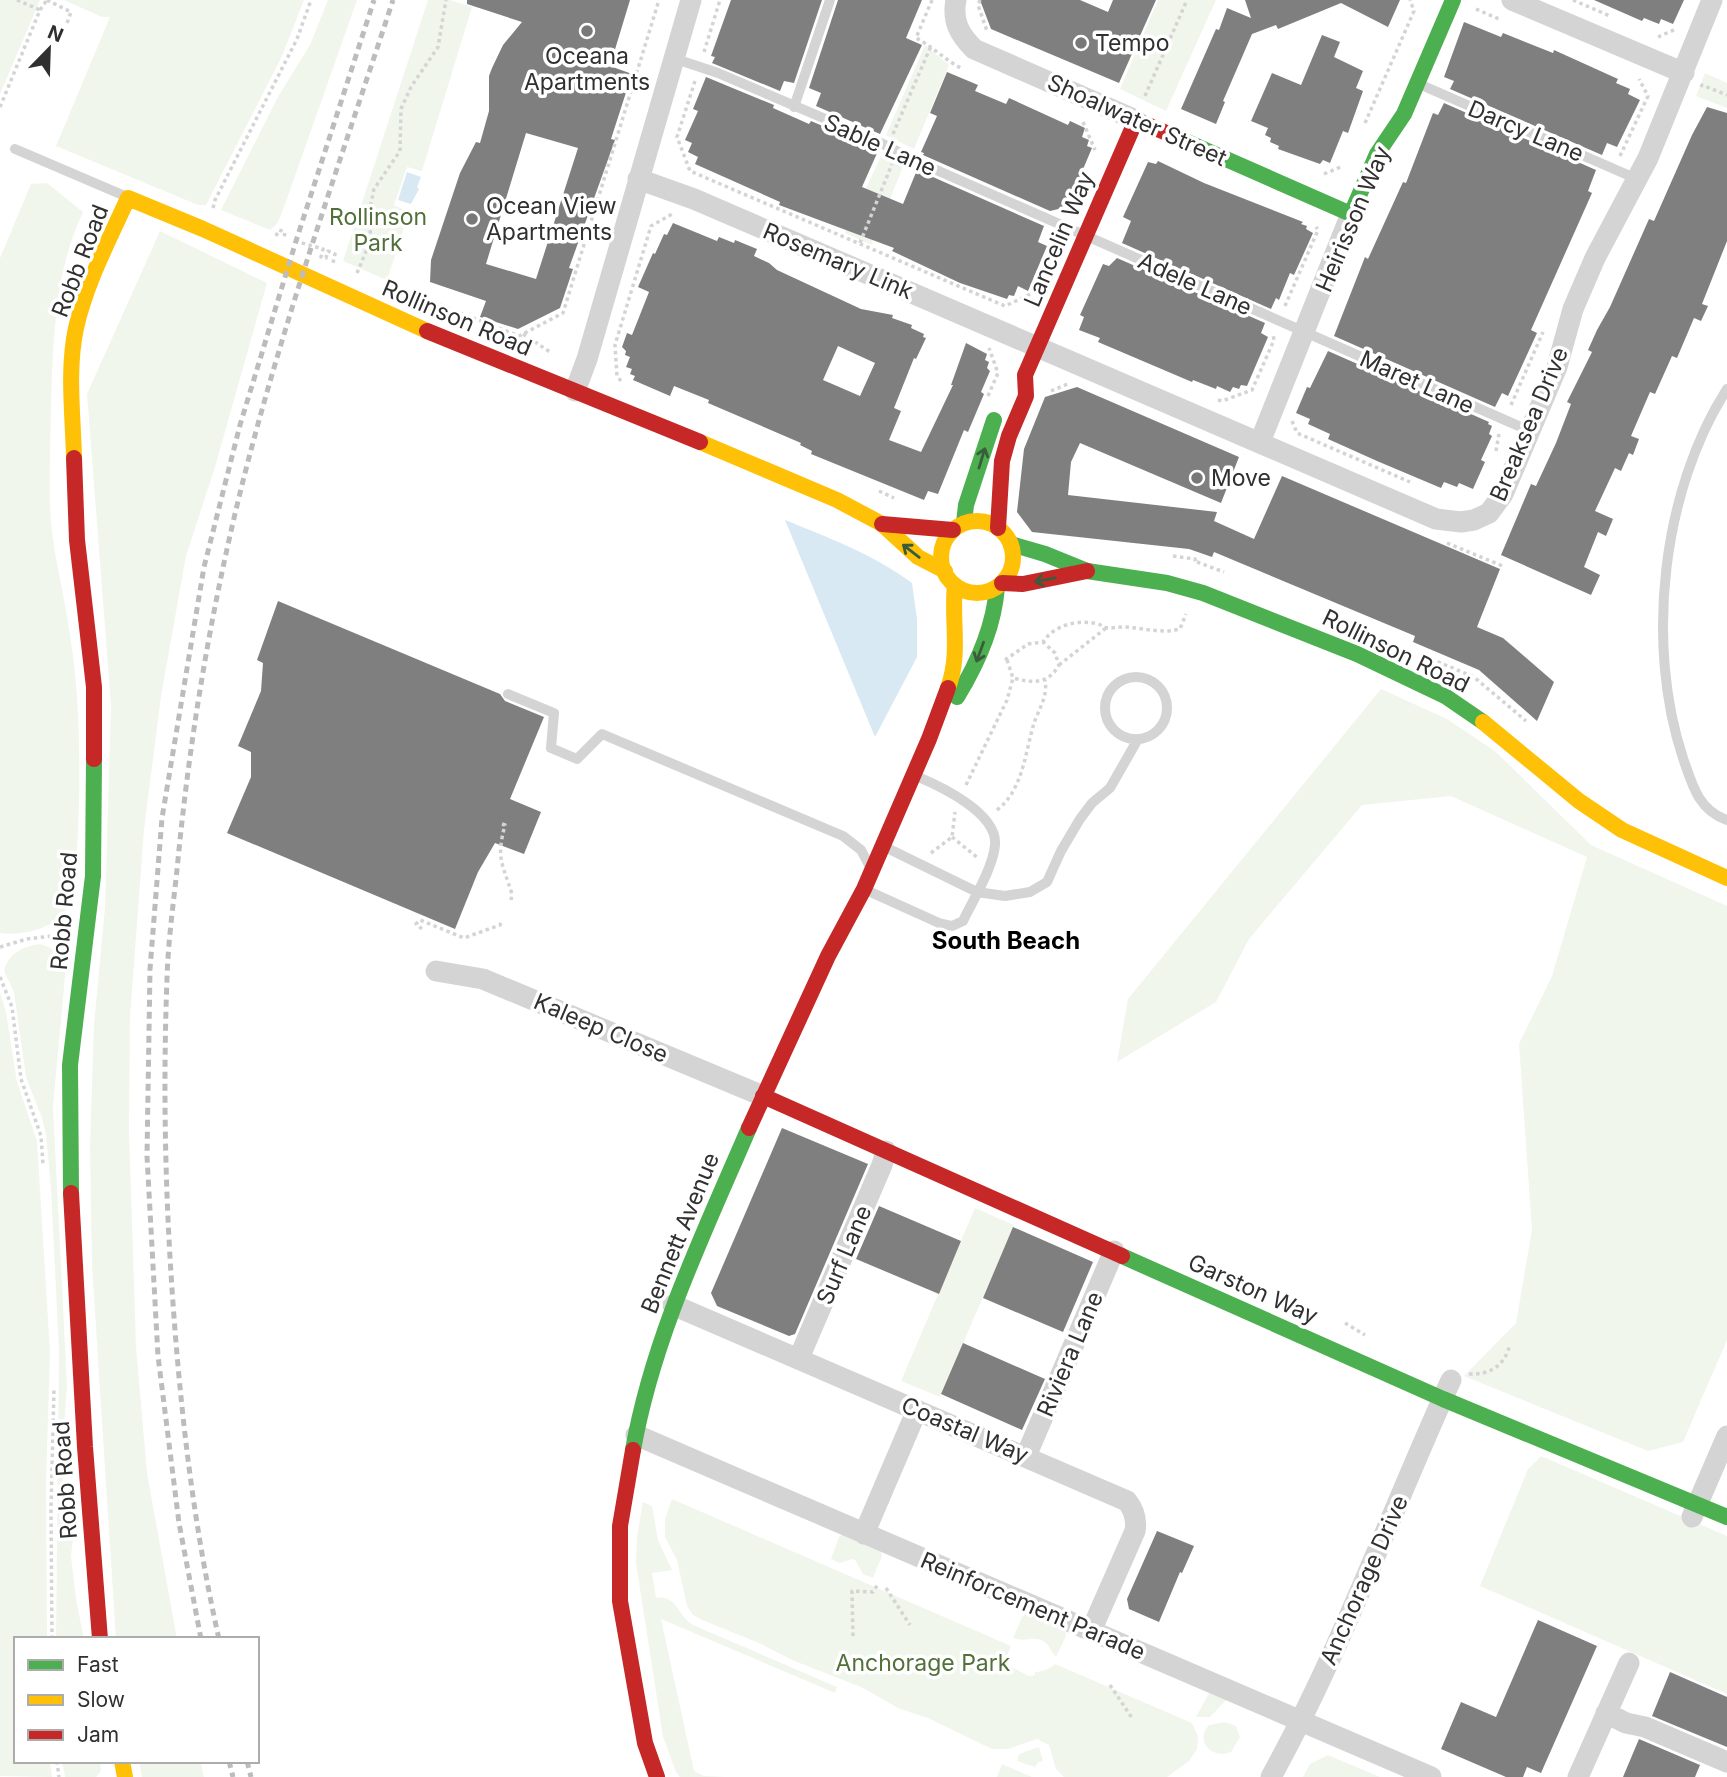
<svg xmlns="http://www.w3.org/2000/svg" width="1727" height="1777" viewBox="0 0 1727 1777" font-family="Inter,sans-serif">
<rect width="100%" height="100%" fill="#fff"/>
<!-- green -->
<path fill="#f1f6ec" d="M0 0H40L0 94Z
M64 0H304L282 56 206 205H198L56 146 110 17H102Z
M328 0H357L283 210 277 224 270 230 221 210 279 95 310 45Z
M428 0H450L472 7 422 171 407 167 394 205 409 212 387 280 343 261Z
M1158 0H1216L1166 111 1120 89Z
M925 45 949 65 914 149 886 135Z
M1705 73 1727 83V108L1696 96Z
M882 154 903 167 871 245 845 233Z
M47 183 83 212C61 259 57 301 53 351 51 385 51 418 50 452 50 474 49 498 51 521 54 559 65 597 70 635 79 691 80 748 79 804 78 828 77 890 66 909 55 929 21 936 0 933V258L31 184Z
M160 231 267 283 215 467 186 556 161 696 144 830 130 1017 129 1130 136 1347 147 1473 177 1639H116L92 1266 90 1147 94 1024 105 907 111 705 87 394Z
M1381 689 1447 719 1495 751 1591 845 1727 906V1340L1683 1442 1648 1451 1464 1376 1516 1323 1532 1230 1519 1044 1552 976 1587 857 1451 796 1362 805 1249 939 1216 1002 1117 1062 1128 999Z
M40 944C51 947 58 953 66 961V966L53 1106 67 1386 63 1440V1493L73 1539 71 1556 76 1599 84 1639H56L59 1351 51 1188 46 1134 42 1118 26 1077 14 992 4 971C8 953 24 946 40 944Z
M0 992 6 1012 17 1082 37 1141 50 1352 46 1483 47 1639H16V1761H50L52 1777 0 1776Z
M975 1208 1014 1225 940 1397 901 1381Z
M1541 1456 1727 1536V1694L1480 1586 1528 1469Z
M672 1499 1011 1646 1004 1663 1029 1676 1035 1675V1672C1041 1672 1050 1669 1055 1664L1192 1723 1198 1736 1197 1749 1189 1761 1167 1777H1064L1056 1769 1049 1745 1037 1739 1008 1749H992L928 1718 900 1709 861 1687 792 1660 759 1643 702 1620 693 1615 687 1606 677 1560 665 1537V1519Z
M643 1502 652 1506 658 1540 672 1570 652 1573 656 1598C676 1594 678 1616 693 1625L837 1687 835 1693 661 1619 694 1771 704 1776 726 1777H680L676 1772 663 1737 636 1563 637 1537Z
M843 1534 881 1550 882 1556 873 1578 863 1574 855 1560 852 1559 840 1563 831 1559 839 1537Z
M1026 1614 1065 1630 1066 1636 1056 1657C1052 1653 1050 1647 1046 1643 1036 1634 1025 1643 1013 1638L1022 1617Z
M1209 1693 1227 1699 1210 1717H1196Z
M1225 1722 1236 1726 1240 1737 1231 1752C1212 1760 1194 1741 1209 1725Z
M1039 1747 1043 1761 1038 1762 1035 1767 1017 1761 1019 1754Z
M1328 1755 1380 1777H1303L1310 1764Z
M62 1761H100L101 1771 96 1777H65Z
M139 1761H200L204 1777H142Z
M1002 1764 1032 1777H997Z"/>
<!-- water -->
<path fill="#d8e9f4" d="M407 172 421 177 417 187 419 189 411 204 398 200Z
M785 520C829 538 873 554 912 583L917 619V657L875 737Z"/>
<!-- building -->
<path fill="#7f7f7f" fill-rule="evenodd" d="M467 0H630L610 66 632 74 611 139 615 140 569 268 573 269 560 308 518 329 480 317 486 301 430 282 431 260 460 173 476 142 480 143 489 111V76L492 68 503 45 522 22 467 4ZM526 133 578 148 536 279 486 264Z
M731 0H822L794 83 784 81 780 91 712 63 715 57 711 56Z
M838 0H922L906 38 922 45 880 134 816 106 821 93 809 88Z
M980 0H1080L1108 12 1113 0H1156L1119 83 991 29Z
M1245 0H1400L1388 27 1341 3 1278 29 1276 25 1252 34 1223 101 1225 102 1216 124 1181 109 1216 29 1219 30 1227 8 1251 18Z
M1594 0H1684L1673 24 1661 19 1659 24 1644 18 1642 21Z
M1464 22 1501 37 1503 33 1553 53 1554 50 1618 79 1616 83 1630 89 1628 94 1640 100 1617 147 1607 143 1602 155 1450 89 1454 81 1444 77Z
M1322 35 1340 42 1334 57 1363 71 1356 88 1363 91 1348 133 1343 131 1330 163 1323 160 1320 164 1278 149 1279 146 1270 142 1271 138 1265 135 1268 128 1251 121 1272 73 1301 85Z
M947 72 978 85 975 91 1006 104 1009 98 1068 125 1070 121 1085 128 1082 137 1089 140 1087 146 1092 148 1067 207 1050 211 923 155 924 153 921 152 937 116 930 113Z
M706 77 774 105 773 108 809 124 811 121 874 148 878 151 862 187 903 204 917 170 1044 226 1038 242 1047 246 1028 291 1018 286 1014 296 1009 295 1007 299 960 283 892 251 894 248 779 205 780 202 695 164 698 157 688 152 692 143 685 140 698 111 693 109Z
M1444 103 1596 170 1588 191 1592 193 1531 330 1537 333 1508 396 1502 393 1495 407 1334 336 1365 257 1368 259 1403 182 1406 183 1433 113 1438 115Z
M1707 107 1727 113V241L1702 304 1708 306 1701 321 1694 318 1677 358 1672 356 1655 394 1650 392 1631 436 1639 439 1633 455 1629 453 1621 471 1615 468 1595 511 1613 519 1606 536 1598 532 1584 567 1600 575 1591 595 1501 555 1531 484 1536 486 1556 443 1571 404 1567 402 1592 352 1588 350 1597 330 1610 307 1649 219 1654 221 1692 135Z
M1158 161 1204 183 1303 222 1301 224 1307 226 1306 229 1313 233 1294 275 1290 273 1279 300 1276 298 1271 309 1122 243 1131 221 1123 217 1148 162 1156 164Z
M673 223 717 241 719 237 734 243 735 240 757 249 754 256 769 263 777 270 861 309 893 315 892 318 912 325 911 328 924 334 923 337 926 338 916 359 914 358 894 408 901 411 889 440 921 452 953 385H951L966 343 987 354 985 360 989 362 987 368 990 371 981 392 984 394 968 432 964 430 938 494 928 491 924 500 811 454 812 451 800 445 801 443 708 403 709 400 674 386 670 396 633 380 635 376 630 374 632 369 626 367 630 357 625 355 626 351 622 347 627 333 632 335 649 292 638 287 653 253 655 254 664 234 667 235ZM838 346 875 363 860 396 823 380Z
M1117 258 1265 323 1261 333 1268 337 1247 386 1241 385 1239 389 1233 387 1230 392 1217 386 1216 389 1193 380 1192 382 1098 342 1100 338 1079 330 1084 317 1080 315 1103 264 1109 266Z
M1328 351 1489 422 1488 424 1492 426 1489 434 1492 436 1481 460 1485 462 1473 489 1459 483 1457 487 1444 482 1441 488 1377 461 1328 439 1330 434 1308 424 1310 419 1296 413 1307 387 1310 388Z
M1077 387 1239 457 1221 503 1080 443 1071 462 1068 495 1217 512 1214 521 1254 539 1282 476 1500 569 1477 627 1503 638 1554 682 1537 721 1479 670 1413 642 1415 636 1214 552 1212 557 1189 549 1032 532 1017 512 1024 449 1045 397Z
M278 601 500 694 505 701 544 717 510 799 541 812 524 854 495 843 478 872 455 929 227 833 251 777V752L238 746 261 691 263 663 257 660Z
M782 1128 868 1164 795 1334 789 1336 717 1306 711 1293Z
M879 1206 961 1241 939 1294 856 1259Z
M1013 1227 1093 1262 1063 1332 983 1298Z
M963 1343 1045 1379 1022 1430 941 1394Z
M1157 1531 1194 1546 1182 1573 1180 1572 1159 1622 1129 1609 1127 1599Z
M1538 1620 1597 1646 1541 1773 1527 1767 1523 1777H1506L1441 1749 1461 1702 1496 1717Z
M1670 1672 1727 1697V1747L1652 1716Z
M1639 1739 1700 1765 1695 1777H1623Z"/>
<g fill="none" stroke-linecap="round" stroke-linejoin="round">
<!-- path -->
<path stroke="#d4d4d4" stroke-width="3.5" stroke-dasharray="3.5 3.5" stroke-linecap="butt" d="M17 0 40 10
M47 0 71 12 66 26
M932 0 916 38C932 46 945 60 961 68
M980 0 978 5 987 31
M1573 0 1610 16
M1476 9 1501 20
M1658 37 1676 29
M704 52 720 0
M695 81 677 137 690 171 1005 306 1031 294
M1701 87 1702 85 1727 95
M1145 96 1187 0
M0 107 40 10 47 0
M1083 122 1095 150
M1365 123 1414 11 1410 0
M893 134 931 46
M1620 156 1648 96 1639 79
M1324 174 1343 166
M213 208 215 200 297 39 311 0
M276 236 279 230 285 232 284 238
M295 241 323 249 321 257 326 258 328 251 335 254 333 263
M860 243 892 164
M357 273 370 242 371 203 374 189 400 151 401 109 411 87 438 47 446 0
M414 295 519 336 563 313 659 0
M1285 306 1318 230 1316 227
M523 334 550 352
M621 381 617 376 615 345 651 226 674 213
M1051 391 1070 383
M988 396 998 373 989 348
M1218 400 1222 401 1252 390 1274 340 1273 334
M1511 405 1543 332
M1292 421 1297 433 1410 482
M1496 451 1499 434
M879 491 894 498
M1447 543 1505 567
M1173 556 1195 559 1196 563
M1197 562 1224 572
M1431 659 1474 677 1526 721
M1005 660 1028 644 1043 642C1054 625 1078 619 1098 624 1104 626 1102 627 1108 628 1113 628 1119 627 1125 627 1143 628 1162 634 1180 629L1186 614
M1007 660 1013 678C1032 683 1048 685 1059 665L1055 653 1043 642
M1059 665 1106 628
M966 785 1007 700 1013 678
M997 810C1023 790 1025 753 1034 723 1039 709 1048 696 1045 680
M502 824 505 825C496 859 502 862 512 894L511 900
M952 837 978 858
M931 853 952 837 955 812
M422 929 416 924 420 920 464 938 500 925 502 920
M0 947 27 939 60 935
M0 977 12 1007 21 1079 41 1136 43 1165
M1345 1323 1365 1335
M1469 1374C1491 1375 1505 1365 1510 1344
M886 1588 910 1625
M853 1636 852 1591 873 1592 878 1584
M52 1639 51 1509 54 1389
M1110 1685 1132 1718
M57 1761 59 1777"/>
<!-- lane -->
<path stroke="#d4d4d4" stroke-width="10" d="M673 58 718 73 877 141 916 161 1530 431
M1419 84 1637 179
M794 107 830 0
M15 149 125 196
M1727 389C1662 490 1645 644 1683 758 1692 784 1698 810 1727 820
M1105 708a31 31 0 1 1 62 0a31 31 0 1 1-62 0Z
M508 694 554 713 551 748 577 759 602 734 843 836 861 850 869 865
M885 847 977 892 1005 896 1030 892 1047 882 1061 851 1080 819 1092 803 1110 788 1138 739
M866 890 939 923 952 926 963 921C973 900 993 868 995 845 998 813 940 786 916 776"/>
<!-- street -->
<path stroke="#d4d4d4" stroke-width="21" d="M956 0C952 21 959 34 974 49L1136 120
M1512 0 1684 73
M638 179 694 199 1436 519 1461 522 1474 520 1489 513 1503 494 1557 367 1573 309 1595 258 1648 158 1712 0
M575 391 587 359 691 0
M1260 442 1351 214
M436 971 483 979 763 1096
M673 1305 1127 1501C1134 1510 1137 1520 1135 1531L1091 1631
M799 1358 882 1165 886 1151
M636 1435 1431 1777
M1026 1456 1114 1251
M1692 1517 1727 1436
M864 1534 917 1410
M1606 1713 1626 1723 1645 1727 1727 1762
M1271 1777C1341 1650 1391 1512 1451 1380
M1578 1777 1629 1663"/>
<!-- fast -->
<path stroke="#4caf50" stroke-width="16" d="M1169 134 1351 214 1377 154 1404 114 1453 0
M964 523 966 505 994 420
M1011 544 1045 554 1087 571 1167 583 1203 593 1357 654 1445 696 1483 722
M957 697C978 663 994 627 997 587
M71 1193 70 1065 93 876 94 759
M1122 1256 1443 1399 1727 1517
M633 1450C653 1337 704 1233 749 1128"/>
<!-- slow -->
<path stroke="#ffc107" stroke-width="16" d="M700 442 837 500 882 524 918 557 945 571
M74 458C73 415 67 370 76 328 86 283 109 240 128 198L203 229 427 331
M941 557a36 36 0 1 1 72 0a36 36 0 1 1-72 0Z
M948 688C961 653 951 620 955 585
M1483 722 1579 801 1622 830 1727 878
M122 1761 125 1777"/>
<!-- jam -->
<path stroke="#c62828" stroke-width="16" d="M427 331 700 442
M74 458 77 540 94 687V759
M882 524 953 530
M998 528 1002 461 1009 436 1026 396 1025 375 1136 120 1169 134
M1002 583 1023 584 1087 571
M763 1096 1122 1256
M749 1128 828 956 864 889 929 739 948 688
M71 1193 85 1447 100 1639
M633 1450 620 1526V1601L645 1743 657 1777"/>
<!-- rail -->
<path stroke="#bcbcbc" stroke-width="5" stroke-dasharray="7 5" stroke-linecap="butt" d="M201 1639 179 1523 158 1356 147 1156 150 969 162 818 204 567 240 425 296 241 374 0
M219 1639C193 1524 180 1407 172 1289 165 1186 163 1083 167 979 168 943 173 906 177 870 189 742 210 615 241 489 282 324 340 162 393 0
M229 1761 233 1777
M247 1761 251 1777"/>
</g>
<!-- one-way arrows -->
<defs><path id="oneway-shaft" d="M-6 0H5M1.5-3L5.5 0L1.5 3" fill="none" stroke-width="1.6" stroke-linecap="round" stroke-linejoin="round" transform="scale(1.75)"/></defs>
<g stroke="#3a5c3b">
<use href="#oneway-shaft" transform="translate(982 458) rotate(-73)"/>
<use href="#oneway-shaft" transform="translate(911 551) rotate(-142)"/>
<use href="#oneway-shaft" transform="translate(1045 580) rotate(169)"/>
<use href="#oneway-shaft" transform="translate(980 652) rotate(110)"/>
</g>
<!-- markers -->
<g fill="#787878" stroke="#fff" stroke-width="2.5">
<circle cx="587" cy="31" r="7"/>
<circle cx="1081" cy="43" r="7"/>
<circle cx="472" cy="219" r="7"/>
<circle cx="1197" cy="478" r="7"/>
</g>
<g text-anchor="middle" stroke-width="7" stroke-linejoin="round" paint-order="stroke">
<!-- poi labels -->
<g font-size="23" fill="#303030" stroke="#fff" text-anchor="start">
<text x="1095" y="51">Tempo</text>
<text x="587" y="64" text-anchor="middle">Oceana<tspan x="587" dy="26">Apartments</tspan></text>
<text x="486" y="214">Ocean View<tspan x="486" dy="26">Apartments</tspan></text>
<text x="1211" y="486">Move</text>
</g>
<!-- street labels -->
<g font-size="23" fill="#303030" stroke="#fff">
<text transform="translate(1137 120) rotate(24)" y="8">Shoalwater Street</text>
<text transform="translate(1526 131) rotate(23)" y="8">Darcy Lane</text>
<text transform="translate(880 145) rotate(24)" y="8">Sable Lane</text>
<text transform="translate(1353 219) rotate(-67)" y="8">Heirisson Way</text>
<text transform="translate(1059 239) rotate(-67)" y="8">Lancelin Way</text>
<text transform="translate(80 261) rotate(-69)" y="8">Robb Road</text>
<text transform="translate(838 261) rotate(23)" y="8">Rosemary Link</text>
<text transform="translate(1195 284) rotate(24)" y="8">Adele Lane</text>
<text transform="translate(457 318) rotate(23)" y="8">Rollinson Road</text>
<text transform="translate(1417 382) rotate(24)" y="8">Maret Lane</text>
<text transform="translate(1529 424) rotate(-67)" y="8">Breaksea Drive</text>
<text transform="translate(1396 651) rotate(26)" y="8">Rollinson Road</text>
<text transform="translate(64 911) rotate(-85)" y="8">Robb Road</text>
<text transform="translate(601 1028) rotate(23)" y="8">Kaleep Close</text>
<text transform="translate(680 1233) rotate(-68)" y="8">Bennett Avenue</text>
<text transform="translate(844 1255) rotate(-67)" y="8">Surf Lane</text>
<text transform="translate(1253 1289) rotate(24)" y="8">Garston Way</text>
<text transform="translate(1070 1354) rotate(-67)" y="8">Riviera Lane</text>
<text transform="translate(965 1430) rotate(23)" y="8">Coastal Way</text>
<text transform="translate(65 1480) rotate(-94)" y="8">Robb Road</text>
<text transform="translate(1364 1580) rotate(-66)" y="8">Anchorage Drive</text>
<text transform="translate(1033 1606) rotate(23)" y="8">Reinforcement Parade</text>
</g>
<!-- park labels -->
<g font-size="23" fill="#527039" stroke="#fff">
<text x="378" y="225">Rollinson<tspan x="378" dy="26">Park</tspan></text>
<text x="923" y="1671">Anchorage Park</text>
</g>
<!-- neighbourhood labels -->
<g font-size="24" font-weight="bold" fill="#000" stroke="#fff">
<text x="1006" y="949">South Beach</text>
</g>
</g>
<!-- legend -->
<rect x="14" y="1637" width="245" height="126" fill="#ffffff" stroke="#acacac" stroke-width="2"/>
<rect x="28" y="1660" width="35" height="10" fill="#4caf50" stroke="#acacac" stroke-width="2"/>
<text x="77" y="1672" font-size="21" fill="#303030">Fast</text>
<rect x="28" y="1695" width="35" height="10" fill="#ffc107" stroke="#acacac" stroke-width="2"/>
<text x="77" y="1707" font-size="21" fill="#303030">Slow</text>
<rect x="28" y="1730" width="35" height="10" fill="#c62828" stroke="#acacac" stroke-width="2"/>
<text x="77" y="1742" font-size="21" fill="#303030">Jam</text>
<!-- north arrow -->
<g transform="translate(49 49) rotate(23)" stroke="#ffffff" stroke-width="5" paint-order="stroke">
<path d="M0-5L12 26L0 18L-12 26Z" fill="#303030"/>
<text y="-10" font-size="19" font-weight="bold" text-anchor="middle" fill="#303030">N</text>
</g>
</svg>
